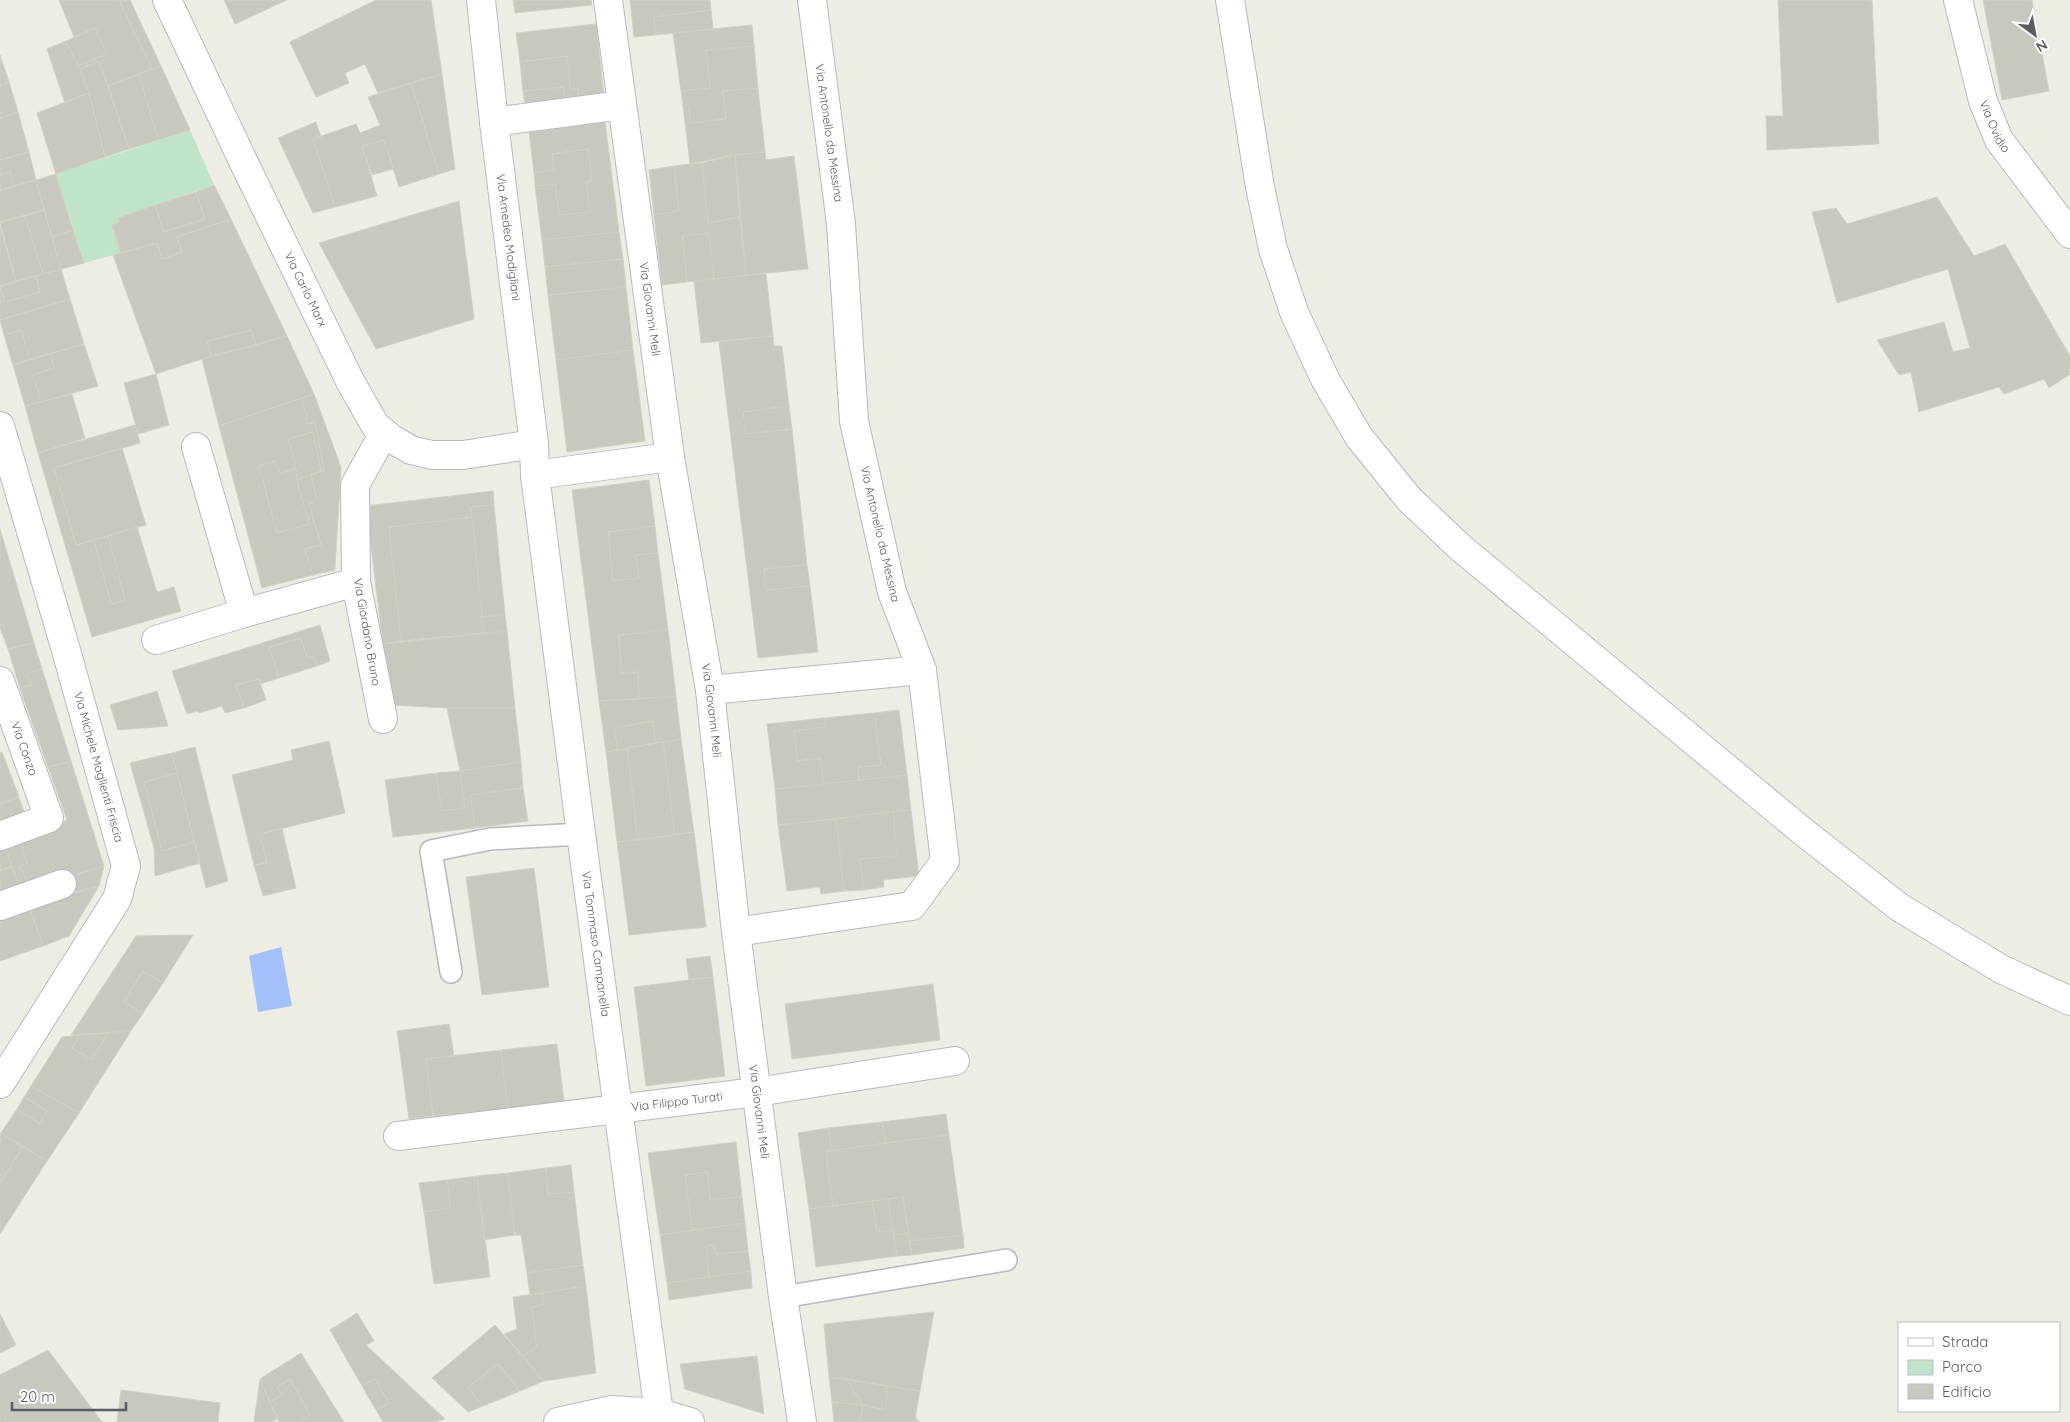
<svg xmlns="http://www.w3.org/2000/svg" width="2070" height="1422" viewBox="0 0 2070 1422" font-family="Quicksand,sans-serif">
<rect width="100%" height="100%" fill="#edede3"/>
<!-- green -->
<path fill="#c0e4c9" d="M190 130 214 185 118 218 119 222 112 225 121 253 84 263 56 174Z"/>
<!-- water -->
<path fill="#a5c1fc" d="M281 947 292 1006 258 1012 249 956Z"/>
<!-- building -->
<path fill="#c8c8bf" stroke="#d2d1c2" d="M59 0H119L152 69 108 86 99 61 80 69 89 93 65 103 47 49 66 41 78 66 107 54 95 28 74 37Z
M119 0H130L161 66 152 69Z
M224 0H287L235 24Z
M376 0H431L442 74 378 93 365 64 345 73 349 83 316 97 290 42Z
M513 0H591L592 5 515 13Z
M630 0H710L711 10 654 17 655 35 634 37Z
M1778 0H1872L1879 144 1767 150 1766 116H1783Z
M1983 0H2032L2049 91 2002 100Z
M711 10 713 29 655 35 654 17Z
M596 24 604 96 579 100 578 88 571 90 567 56 520 62 516 33Z
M752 25 754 46 706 50 710 88 681 91 673 33Z
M95 28 107 54 78 66 66 41Z
M754 46 758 88 723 91 726 119 691 123 688 105 683 106 681 91 710 88 706 50Z
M0 55 9 82 0 86Z
M567 56 571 90 578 88 579 100 565 101 563 87 523 91 520 62Z
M99 61 129 149 105 157 89 93 80 69Z
M161 66 190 130 158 140 139 74Z
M139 74 158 140 129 149 108 86Z
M442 74 455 169 439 174 411 83Z
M9 82 18 112 0 118V86Z
M411 83 439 174 399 187 384 140 362 146 377 196 335 207 313 139 356 124 360 133 380 125 368 97Z
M563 87 565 101 525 105 523 91Z
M758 88 765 152 735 155 690 164 683 106 688 105 691 123 726 119 723 91Z
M89 93 105 157 56 174 37 113Z
M18 112 29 152 0 160V118Z
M605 121 619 232 542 240 535 186 555 184 559 215 590 212 586 182 592 181 588 149 552 154 554 170 534 173 529 131Z
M316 122 321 137 313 139 335 207 313 213 278 138Z
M384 140 393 169 372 175 362 146Z
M588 149 592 181 586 182 590 212 559 215 555 184 535 186 534 173 554 170 552 154Z
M29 152 36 180 14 186 10 172 0 175V160Z
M765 152 766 160 794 156 808 269 746 275 735 155Z
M735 155 740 217 708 223 702 163Z
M702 163 708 223 740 217 746 275 714 279 709 233 682 236 687 282 662 285 654 215 679 211 674 166Z
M674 166 679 211 654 215 649 170Z
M10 172 14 186 0 190V175Z
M56 174 73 230 52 237 36 180Z
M36 180 44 210 0 222V190Z
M214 185 231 219 177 237 182 252 162 259 157 243 121 253 112 225 119 222 118 218 155 205 164 232 205 219 196 192Z
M196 192 205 219 164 232 155 205Z
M1937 197 1974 256 2005 244 2070 356V374L2049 388 2044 379 2004 394 1999 387 1919 412 1911 372 1899 375 1877 340 1944 322 1953 352 1970 348 1948 269 1837 303 1812 212 1836 208 1847 224Z
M459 201 474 319 376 349 319 243Z
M44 210 61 269 43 274 25 216Z
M25 216 43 274 16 281 0 222Z
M231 219 287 336 256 345 251 330 207 341 211 356 156 374 113 255 157 243 162 259 182 252 177 237Z
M0 227 16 281 0 286Z
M73 230 84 263 61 269 52 237Z
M619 232 623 259 545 267 542 240Z
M709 233 714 279 687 282 682 236Z
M623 259 626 287 548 295 545 267Z
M61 269 70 299 0 320V286L5 302 40 292 36 276Z
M766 273 773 336 701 343 694 281Z
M36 276 40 292 5 302 0 286Z
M626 287 633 350 556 360 548 295Z
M70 299 84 344 30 359 21 330 4 335 0 320Z
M21 330 30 359 13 365 4 335Z
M251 330 256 345 211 356 207 341Z
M287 336 314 394 219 426 202 359Z
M773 336 774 346H782L789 406 743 412 746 434 792 429 807 565 764 569 766 590 810 586 818 652 758 658 719 342Z
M84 344 98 386 41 402 33 375 54 368 50 354Z
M633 350 645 441 567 452 556 360Z
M50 354 54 368 33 375 41 402 25 406 13 365Z
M156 374 169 425 138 434 124 383Z
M72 394 85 438 38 453 25 406Z
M314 394 341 467 335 570 313 575 305 549 321 545 309 504 317 501 311 474 324 471 315 422 308 424 302 398Z
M302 398 308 424 315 422 324 471H321L313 432 288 439 296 468 280 474 275 461 259 466 277 533 309 524 297 480 311 474 317 501 309 504 321 545 305 549 313 575 262 588 219 426Z
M789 406 792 429 746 434 743 412Z
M135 425 140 443 54 468 76 545 94 540 111 604 125 600 108 536 137 527 157 592 174 587 181 611 92 637 38 453Z
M313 432 321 471 297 480 296 468 288 439Z
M122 448 146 525 76 545 54 468Z
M275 461 280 474 296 468 297 480 309 524 277 533 259 466Z
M649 480 655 526 608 532 613 581 639 578 636 555 658 553 668 630 619 635 621 673 638 672 639 699 599 701 572 490Z
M493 491 494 505 471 507 472 517 389 527 401 641 383 644 366 506Z
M494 505 505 615 482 617 471 507Z
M472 517 484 633 401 641 389 527Z
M655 526 658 553 636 555 639 578 613 581 608 532Z
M0 529 34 643 8 649 0 628Z
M108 536 125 600 111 604 94 540Z
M807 565 810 586 766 590 764 569Z
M505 615 507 631 484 633 482 617Z
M320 625 330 661 317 666 314 656 307 658 301 638 269 647 279 678 260 684 259 679 236 685 244 708 225 713 222 706 199 713 198 711 187 714 172 671Z
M668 630 676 696 639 699 638 672 621 673 619 635Z
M507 631 515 708H447L390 705 383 644Z
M301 638 307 658 314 656 317 666 279 678 269 647Z
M34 643 42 669 28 674 31 685 20 688 8 649Z
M42 669 71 761 48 767 20 688 31 685 28 674Z
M259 679 266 700 244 708 236 685Z
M157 691 168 726 118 730 110 705Z
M676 696 681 739 656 743 653 721 614 728 618 750 606 752 599 701Z
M447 708H515L521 762 460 771Z
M899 710 907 775 859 780 858 767 881 765 874 713Z
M874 713 881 765 858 767 859 780 824 784 820 758 798 761 794 731 825 727 824 718Z
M824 718 825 727 794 731 798 761 820 758 824 784 775 789 767 724Z
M653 721 656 743 618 750 614 728Z
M681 739 694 832 675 835 663 742Z
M329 741 345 813 260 834 267 863 254 865 232 775 293 760 291 750Z
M663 742 675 835 638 840 627 748Z
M195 747 228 881 206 888 172 753Z
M627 748 638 840 617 842 606 752Z
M2 752 19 797 0 804V753Z
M172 753 177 773 144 782 162 851 194 842 200 863 155 876 154 848 130 763Z
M71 761 104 866 68 877 67 869 27 883 20 866 27 863 19 839 67 820 48 767Z
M521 762 523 788 470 795 475 828 393 837 385 780 436 773 442 811 465 808 460 771Z
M460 771 465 808 442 811 436 773Z
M177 773 194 842 162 851 144 782Z
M907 775 911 810 778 825 775 789Z
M523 788 528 821 475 828 470 795Z
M19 797 25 815 0 824V804Z
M911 810 919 876 883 880 884 887 864 890 860 859 897 856 893 811Z
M893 811 897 856 860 859 864 890 844 891 836 819Z
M836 819 844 891 821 894 820 887 787 891 778 825Z
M282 828 296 888 263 896 254 865 267 863 260 834Z
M694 832 706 927 629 935 617 842Z
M19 839 27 863 20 866 27 883 19 886 4 845Z
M4 845 12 866 0 871V846Z
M12 866 19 886 0 893V871Z
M104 866 99 886 72 893 68 877Z
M534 868 549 987 482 995 466 877Z
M99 886 69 936 43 946 29 906Z
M29 906 43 946 0 961V914Z
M193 935 163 983 143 971 124 1002 143 1013 131 1031 71 1035 136 936Z
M710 956 713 977 689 980 686 959Z
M143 971 163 983 143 1013 124 1002Z
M713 977 725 1076 646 1086 634 987Z
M933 984 940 1040 792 1059 785 1004Z
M449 1024 454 1056 426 1059 433 1116 409 1119 397 1031Z
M131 1031 79 1113 31 1086 62 1037 80 1035 72 1048 92 1060 108 1033Z
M108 1033 92 1060 72 1048 80 1035Z
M557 1044 564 1101 508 1108 501 1050Z
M501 1050 508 1108 433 1116 426 1059Z
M31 1086 79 1113 47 1161 1 1133 17 1109 40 1124 47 1111 24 1097Z
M24 1097 47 1111 40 1124 17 1109Z
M946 1114 949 1135 885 1143 882 1122Z
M882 1122 885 1143 832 1151 828 1128Z
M828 1128 832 1151H826L833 1206 809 1209 798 1133Z
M1 1133 23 1147 0 1183V1136Z
M949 1135 963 1235 910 1241 903 1197 833 1206 826 1151Z
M736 1142 742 1197 710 1200 708 1172 685 1175 692 1230 660 1235 648 1153Z
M23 1147 47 1161 0 1234V1183Z
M571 1165 574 1192 548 1194 546 1168Z
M546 1168 548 1194 574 1192 583 1265 527 1273 521 1235H515L508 1173Z
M708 1172 710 1200 742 1197 745 1223 692 1230 685 1175Z
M508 1173 515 1235 484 1240 477 1176Z
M477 1176 490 1277 434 1284 424 1212 450 1208 447 1180Z
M447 1180 450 1208 424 1212 419 1183Z
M903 1197 908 1233 894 1235 888 1199Z
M888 1199 893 1230 877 1232 872 1201Z
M872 1201 877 1232 893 1230 897 1256 816 1267 809 1209Z
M745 1223 748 1251 716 1254 714 1245 706 1246 709 1277 667 1283 660 1235Z
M908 1233 912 1255 897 1256 894 1235Z
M963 1235 964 1248 912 1255 910 1241Z
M714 1245 716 1254 748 1251 751 1271 709 1277 706 1246Z
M583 1265 586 1286 530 1295 527 1273Z
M751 1271 752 1288 669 1300 667 1283Z
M586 1286 596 1373 544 1381 523 1356 537 1347 532 1307 543 1305 542 1293Z
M542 1293 543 1305 532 1307 537 1347 523 1356 504 1334 517 1329 513 1297Z
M934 1312 920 1391 829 1377 824 1324Z
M357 1313 374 1341 366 1345 445 1419 434 1422H383L376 1410 389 1403 375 1379 362 1386 330 1330Z
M0 1314 16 1345 0 1353Z
M495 1325 544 1381 508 1396 518 1388 498 1364 468 1387 483 1406 468 1412 432 1378Z
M48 1350 102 1422H0V1375Z
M301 1353 344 1422H298L310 1415 290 1379 277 1387 282 1395 270 1402 260 1379Z
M757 1356 764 1414 685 1389 680 1364Z
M498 1364 518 1388 508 1396 483 1406 468 1387Z
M829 1377 846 1379 863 1405 832 1402Z
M260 1379 277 1419 272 1422H254Z
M290 1379 310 1415 298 1422H279L270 1402 282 1395 277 1387Z
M375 1379 389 1403 376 1410 362 1386Z
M846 1379 888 1386 885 1410 863 1405Z
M888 1386 920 1391 915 1418 920 1422H860L863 1405 885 1410Z
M121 1390 220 1403 218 1422H117Z
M832 1402 863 1405 860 1422H834Z"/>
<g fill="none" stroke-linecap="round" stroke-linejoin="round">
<defs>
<path id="lane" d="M451 972 431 851 490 839 581 834
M783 1297 1006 1260"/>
<g id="street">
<path id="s1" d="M608 0 670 457 710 690 736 932 783 1297 802 1422"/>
<path d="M494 122 622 105"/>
<path d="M196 447 244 613 356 582"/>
<path d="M535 475 670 457"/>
<path d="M156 640 244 613"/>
<path id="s2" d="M0 681 49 818 0 836"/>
<path d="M710 690 922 670"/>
<path d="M383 719 356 582 355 485 384 433"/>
<path d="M0 906 62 884"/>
<path d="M736 932 912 906 945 861 922 670 892 592 854 421 841 224 812 0"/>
<path id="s3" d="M398 1136 756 1092 955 1061"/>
</g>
<g id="secondary">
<path id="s4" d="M167 0 245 165 350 381 375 425 392 439 411 450 432 455H463L534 444"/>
<path id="s5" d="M481 0 494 122 534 444 535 475 581 834 659 1413"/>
<path d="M1230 0 1260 187 1273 249 1294 312 1325 379 1359 437 1409 499 1461 548 1801 830 1899 907 2001 969 2070 1001"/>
<path id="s6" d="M1958 0 1983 101 1999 140 2070 234"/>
<path id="s7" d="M0 426 66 650 126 866 117 899 0 1084"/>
<path d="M558 1422 612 1410 659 1413 690 1422"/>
</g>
</defs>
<!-- lane casing -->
<use href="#lane" stroke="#b8b9bf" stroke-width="24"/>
<!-- street casing -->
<use href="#street" stroke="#b8b9bf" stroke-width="30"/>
<!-- secondary casing -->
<use href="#secondary" stroke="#b9bac1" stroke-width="30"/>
<!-- lane -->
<use href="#lane" stroke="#fff" stroke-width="21"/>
<!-- street -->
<use href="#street" stroke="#fff" stroke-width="28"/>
<!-- secondary -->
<use href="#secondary" stroke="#fff" stroke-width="28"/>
</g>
<g text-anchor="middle" stroke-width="4.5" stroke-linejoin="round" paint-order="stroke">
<!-- street labels -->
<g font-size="12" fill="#5b5d63" stroke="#fff">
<text dy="4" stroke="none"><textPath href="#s6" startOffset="132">Via Ovidio</textPath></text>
<text transform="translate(829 133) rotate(82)" y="4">Via Antonello da Messina</text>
<text dy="4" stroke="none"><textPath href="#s5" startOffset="239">Via Amedeo Modigliani</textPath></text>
<text dy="4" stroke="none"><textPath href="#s4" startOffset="321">Via Carlo Marx</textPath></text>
<text dy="4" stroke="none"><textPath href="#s1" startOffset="312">Via Giovanni Meli</textPath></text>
<text transform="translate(880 534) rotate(77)" y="4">Via Antonello da Messina</text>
<text transform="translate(367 632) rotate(80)" y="4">Via Giordano Bruno</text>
<text dy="4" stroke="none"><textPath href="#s1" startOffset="718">Via Giovanni Meli</textPath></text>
<text dy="4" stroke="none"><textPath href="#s2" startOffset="72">Via Conzo</textPath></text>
<text dy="4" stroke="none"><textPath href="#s7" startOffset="355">Via Michele Maglienti Friscia</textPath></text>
<text dy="4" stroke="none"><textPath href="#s5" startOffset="951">Via Tommaso Campanella</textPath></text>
<text dy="4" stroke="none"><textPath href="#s3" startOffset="281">Via Filippo Turati</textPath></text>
<text dy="4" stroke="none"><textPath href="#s1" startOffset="1122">Via Giovanni Meli</textPath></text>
</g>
</g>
<!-- legend -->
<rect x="1898" y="1322" width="162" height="90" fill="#ffffff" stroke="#bdbec1"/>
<rect x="1908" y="1338" width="25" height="8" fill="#ffffff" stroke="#bdbec1"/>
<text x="1942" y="1347" font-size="15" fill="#5b5d63">Strada</text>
<rect x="1908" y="1360" width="25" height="15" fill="#c0e4c9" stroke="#bdbec1"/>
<text x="1942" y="1372" font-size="15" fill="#5b5d63">Parco</text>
<rect x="1908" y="1384" width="25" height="15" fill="#c8c8bf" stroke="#bdbec1"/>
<text x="1942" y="1397" font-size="15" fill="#5b5d63">Edificio</text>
<!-- north arrow -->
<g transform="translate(2035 35) rotate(148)" stroke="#ffffff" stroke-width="4" paint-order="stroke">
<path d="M0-4L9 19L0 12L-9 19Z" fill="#5b5d63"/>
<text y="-8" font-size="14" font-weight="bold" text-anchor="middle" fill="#5b5d63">N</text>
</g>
<!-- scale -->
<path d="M12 1402v8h114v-8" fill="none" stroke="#5b5d63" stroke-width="2.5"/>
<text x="20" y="1402" font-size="15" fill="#5b5d63" stroke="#ffffff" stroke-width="4" paint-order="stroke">20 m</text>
</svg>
